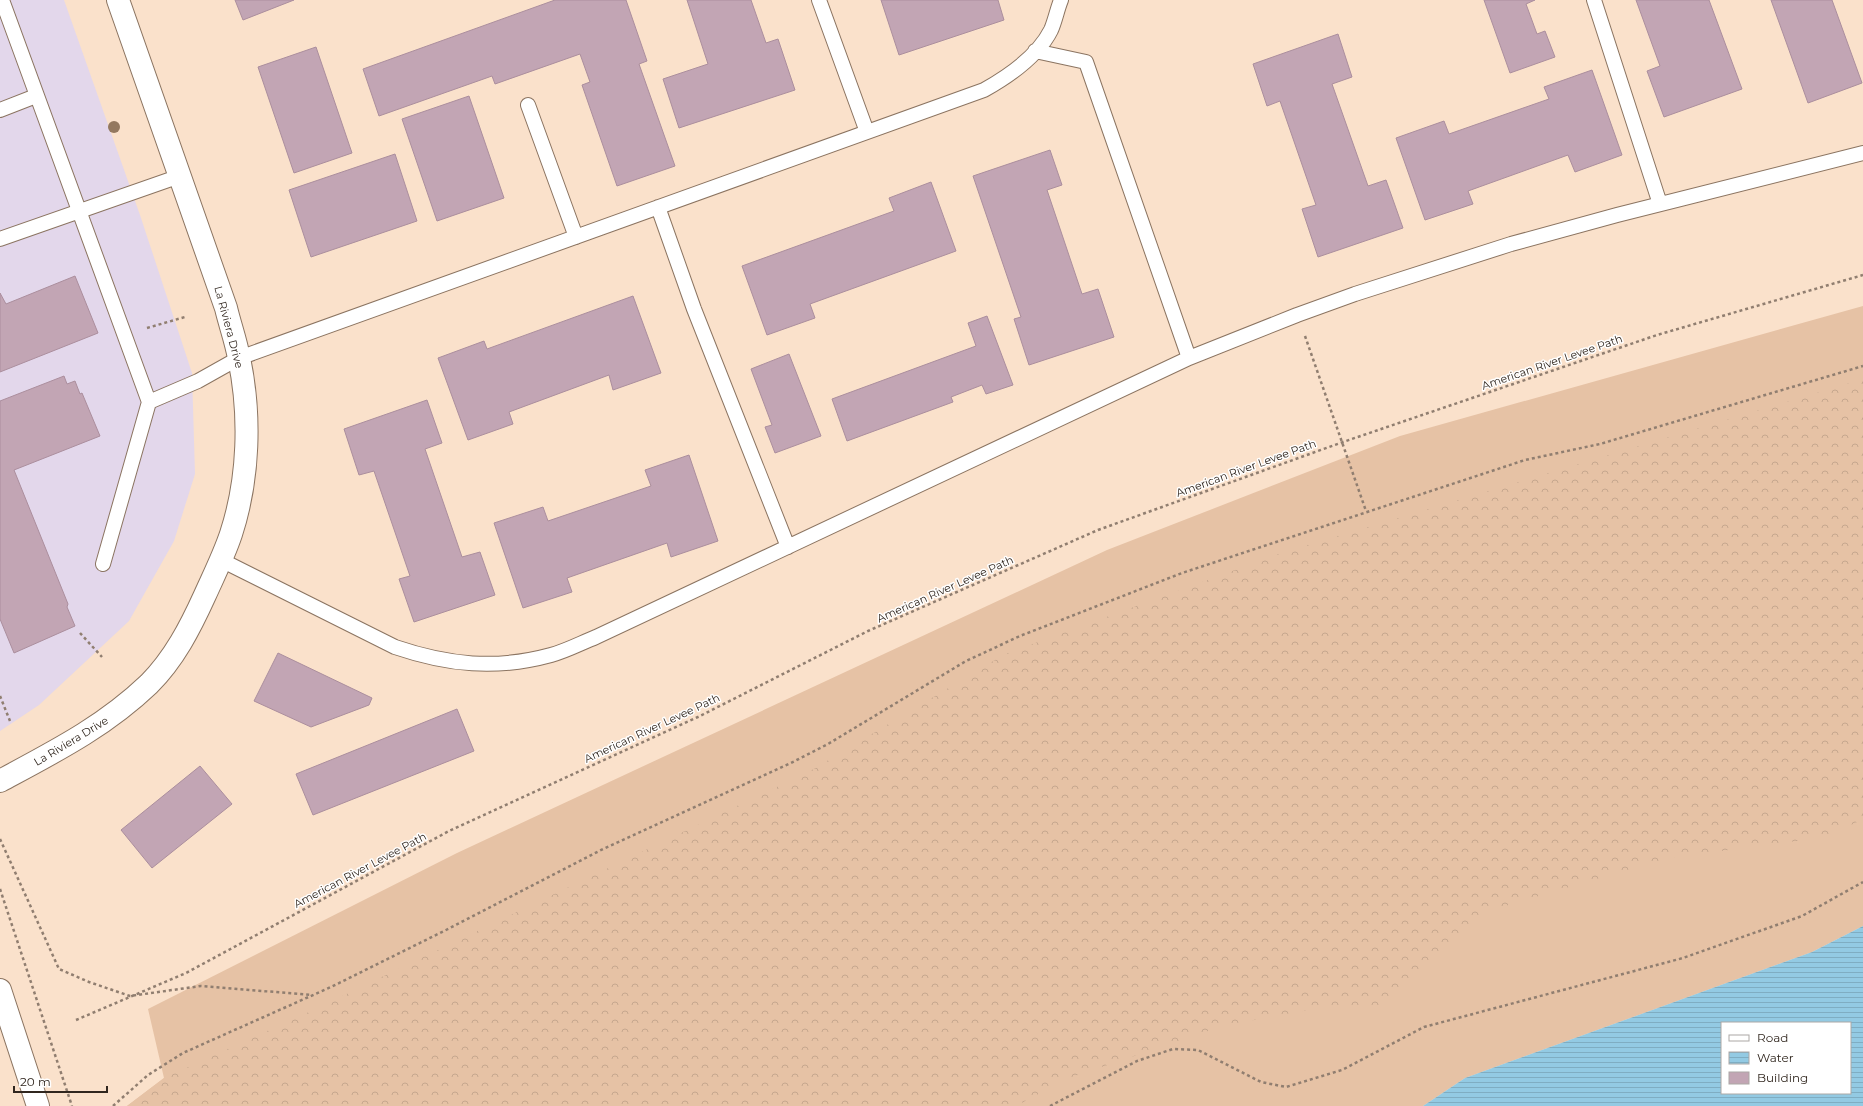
<svg xmlns="http://www.w3.org/2000/svg" width="1863" height="1106" viewBox="0 0 1863 1106" font-family="Montserrat,sans-serif">
<defs>
<pattern id="forest-crowns" width="20" height="18" patternUnits="userSpaceOnUse"><rect width="20" height="18" fill="#e6c2a5"/><path d="M2 6a3 3 0 1 1 6 0M12 15a3 3 0 1 1 6 0" fill="none" stroke="#c6a78e"/></pattern>
<pattern id="water-rules" width="6" height="5" patternUnits="userSpaceOnUse"><rect width="6" height="5" fill="#93cae3"/><path d="M0 2.5h6" fill="none" stroke="#7fadc2"/></pattern>
</defs>
<rect width="100%" height="100%" fill="#fae1cb"/>
<!-- commercial -->
<path fill="#e3d7eb" d="M0 0H64L140 215 192 373 195 474 174 541 129 621 39 705 0 731Z"/>
<!-- grass -->
<path fill="#e6c2a5" d="M1863 306V926L1812 952 1465 1078 1423 1106H127L164 1078 148 1009 457 853 1107 550 1400 436Z"/>
<!-- forest -->
<path fill="url(#forest-crowns)" d="M1863 379V819L1827 837 1668 858 1485 912 1388 1006 1314 1009 1226 1025 1069 1078 1016 1106H127L164 1078 309 1012 812 770 1005 654 1284 552Z"/>
<!-- water -->
<path fill="url(#water-rules)" fill-rule="evenodd" d="M1863 926V1106H1423L1465 1078 1812 952ZM1722 1023H1850V1093H1722Z"/>
<!-- building -->
<path fill="#c2a5b4" stroke="#ab8e9d" d="M235 0H294L243 20Z
M555 0H626L647 61 639 64 675 166 617 186 582 85 590 82 580 54 495 84 492 76 379 116 363 69Z
M687 0H751L766 43 778 39 795 90 679 128 663 79 708 64Z
M881 0H998L1004 20 899 55Z
M1484 0H1535L1526 4 1537 34 1545 31 1555 57 1510 73Z
M1636 0H1709L1742 89 1664 117 1647 71 1660 66Z
M1771 0H1832L1862 83 1808 103Z
M1338 34 1352 77 1332 84 1368 186 1386 180 1403 228 1318 257 1302 209 1316 205 1280 101 1267 106 1253 64Z
M316 47 352 153 294 173 258 67Z
M1592 70 1622 155 1575 172 1568 155 1468 191 1473 204 1425 220 1396 138 1444 121 1449 134 1549 99 1544 87Z
M469 96 504 198 437 221 402 119Z
M1050 150 1062 185 1047 190 1082 294 1098 289 1114 337 1029 365 1014 319 1021 317 973 176Z
M395 154 417 221 311 257 289 190Z
M931 182 956 251 810 304 815 318 767 335 742 266 894 211 889 198Z
M75 276 98 333 0 372V293L6 304Z
M633 296 661 373 613 390 609 375 509 412 513 424 468 440 438 358 484 341 487 349Z
M987 316 1013 385 986 394 982 385 951 397 953 402 847 441 832 399 976 346 968 323Z
M789 354 821 436 775 453 765 427 772 425 751 369Z
M64 376 67 384 75 381 80 394 82 393 100 436 14 470 68 604 67 607 75 626 14 653 0 619V401Z
M427 400 442 443 425 449 462 557 480 552 495 595 414 622 399 579 410 576 374 471 359 475 344 429Z
M689 455 718 541 671 557 667 543 567 578 572 592 523 608 494 523 543 507 548 521 651 486 645 470Z
M278 653 372 698 369 705 311 727 254 701Z
M457 709 474 751 313 815 296 774Z
M200 766 232 804 152 868 121 830Z"/>
<g fill="none" stroke-linecap="round" stroke-linejoin="round">
<defs>
<path id="service" d="M2 0 149 402 103 564
M819 0 867 132
M1594 0 1660 204
M1035 51 1086 62 1189 358
M528 105 576 237
M0 110 36 96
M658 207 694 309 788 547
M0 239 180 176
M149 402 198 381 239 358 984 90C1009 76 1038 56 1051 30 1055 21 1057 10 1061 0
M221 560 395 647C448 665 496 670 551 655 566 651 581 643 596 637L1189 358 1297 315 1355 294 1511 244 1617 215 1863 153"/>
<path id="tertiary" d="M0 781C54 752 104 727 149 684 174 659 190 628 205 595 214 575 224 555 231 534 249 479 251 415 239 358 236 341 230 325 226 308L118 0"/>
<path id="primary" d="M0 990 38 1106"/>
</defs>
<!-- service casing -->
<use href="#service" stroke="#8b7461" stroke-width="16"/>
<!-- tertiary casing -->
<use href="#tertiary" stroke="#8b7461" stroke-width="24"/>
<!-- primary casing -->
<use href="#primary" stroke="#8b7461" stroke-width="24"/>
<!-- path -->
<path stroke="#907e70" stroke-width="2.5" stroke-dasharray="3 3" stroke-linecap="butt" d="M147 328 185 317
M1305 336 1366 511
M80 633 102 657
M0 696 10 721
M0 839 59 969 89 982 130 996 201 986 312 995
M0 889 72 1106
M76 1020 186 973 449 831 698 717 868 631 1098 530 1343 442 1657 335 1863 275
M113 1106 148 1075 183 1053 331 987 446 930 603 849 791 763 828 744 966 661 1020 636 1182 573 1525 460 1600 444 1863 366
M1050 1106 1137 1061 1173 1049 1198 1050 1261 1082 1286 1087 1342 1070 1424 1027 1683 958 1802 916 1863 882"/>
<!-- service -->
<use href="#service" stroke="#fff" stroke-width="14"/>
<!-- tertiary -->
<use href="#tertiary" stroke="#fff" stroke-width="22"/>
<!-- primary -->
<use href="#primary" stroke="#fff" stroke-width="22"/>
</g>
<!-- trees -->
<circle fill="#93785f" cx="114" cy="127" r="6"/>
<g text-anchor="middle" stroke-width="3" stroke-linejoin="round" paint-order="stroke">
<!-- street labels -->
<g font-size="11" fill="#30261e" stroke="#fff">
<text transform="translate(229 327) rotate(75)" y="4">La Riviera Drive</text>
<text transform="translate(1552 362) rotate(-19)" y="4">American River Levee Path</text>
<text transform="translate(1246 468) rotate(-20)" y="4">American River Levee Path</text>
<text transform="translate(945 589) rotate(-24)" y="4">American River Levee Path</text>
<text transform="translate(652 728) rotate(-25)" y="4">American River Levee Path</text>
<text transform="translate(71 741) rotate(-31)" y="4">La Riviera Drive</text>
<text transform="translate(360 870) rotate(-28)" y="4">American River Levee Path</text>
</g>
</g>
<!-- legend -->
<rect x="1721" y="1022" width="130" height="72" fill="#ffffff" stroke="#aca8a5"/>
<rect x="1729" y="1035" width="20" height="6" fill="#ffffff" stroke="#aca8a5"/>
<text x="1757" y="1042" font-size="12" fill="#30261e">Road</text>
<rect x="1729" y="1052" width="20" height="12" fill="url(#water-rules)" stroke="#aca8a5"/>
<text x="1757" y="1062" font-size="12" fill="#30261e">Water</text>
<rect x="1729" y="1072" width="20" height="12" fill="#c2a5b4" stroke="#aca8a5"/>
<text x="1757" y="1082" font-size="12" fill="#30261e">Building</text>
<!-- scale -->
<path d="M14 1086v6h93v-6" fill="none" stroke="#30261e" stroke-width="2"/>
<text x="20" y="1086" font-size="12" fill="#30261e" stroke="#ffffff" stroke-width="3" paint-order="stroke">20 m</text>
</svg>
